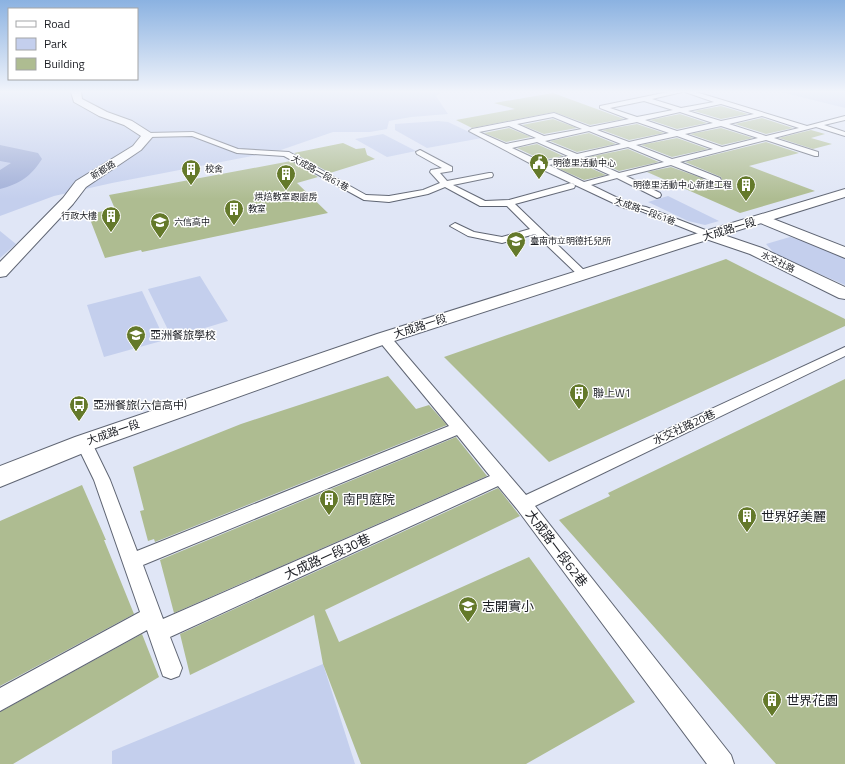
<svg xmlns="http://www.w3.org/2000/svg" width="845" height="764" viewBox="0 0 845 764" font-family="'Titillium Web','Noto Sans TC',sans-serif">
<rect width="100%" height="100%" fill="#e0e6f6"/>
<!-- green -->
<path fill="#c4cfed" d="M0 92H441L436 96 448 114 411 117 389 121 387 129 370 132H333L278 151 112 183 54 196 0 216Z
M781 92H845V108Z
M438 121 448 122 482 138 427 148 395 130V124Z
M383 134 416 151 387 157 355 139Z
M668 196 719 221 705 225 688 221 648 202Z
M0 231 16 244 0 258Z
M790 237 809 242 845 257V285L776 255 766 244Z
M200 276 228 321 172 338 148 289Z
M142 291 165 340 104 357 87 305Z
M323 664 355 764H112V751Z"/>
<g fill="none" stroke-linecap="round" stroke-linejoin="round">
<!-- river -->
<path fill="#a0aed7" fill-rule="evenodd" d="M0 145 38 153 42 159C31 176 20 184 0 189V170L11 163 0 161Z"/>
</g>
<!-- building -->
<path fill="#aebc91" d="M553 93 624 119 590 125 554 112 472 128 456 120 515 109 494 103Z
M721 106 748 114 721 119 694 111Z
M680 114 707 123 677 129 650 120Z
M762 118 793 128 766 134 735 124Z
M553 119 577 128 544 134 522 125Z
M637 124 664 133 629 140 602 130Z
M509 128 531 137 506 142 484 133Z
M721 128 753 138 722 145 690 134Z
M811 130 825 134 811 138 832 144 813 149 779 138Z
M589 133 616 144 577 152 550 141Z
M677 138 708 149 672 157 641 145Z
M766 142 799 153 749 166 815 191 740 213 647 172 671 167 718 184 722 180 721 177 685 162Z
M343 143 356 149 365 148 367 155 375 159 330 173 294 153Z
M537 144 563 156 542 160 517 148Z
M628 149 659 162 619 171 589 157Z
M291 161 318 177 297 183 328 213 142 252 141 250 105 258 88 214 115 209 109 195Z
M575 161 606 175 584 180 553 166Z
M726 259 845 319V326L549 462 444 357Z
M388 376 416 409 429 405 447 425 155 542 154 539 148 541 140 511 144 510 133 467 241 424Z
M845 379V764H776L559 520 610 496 608 493Z
M456 437 487 476 174 613 160 560Z
M82 485 106 540H104L134 614 0 686V521Z
M498 488 520 516 325 610 339 642 529 557 635 702 526 764H361L323 664 314 615 190 675 180 634Z
M142 634 159 677 13 764H0V712Z"/>
<g fill="none" stroke-linecap="round" stroke-linejoin="round">
<defs>
<path id="lane" d="M668 92H682L652 99 681 108 714 102 685 92H696L807 126 845 116V120L824 125 845 132V136L816 127 774 138 818 152V156H815L766 140 680 162 720 178 721 180 717 183 671 165 626 176 660 193 661 195 660 197 657 198 617 178 591 185 630 204 646 207 713 233 714 235 709 238 641 211 624 208 537 167 469 131 472 129 554 113 590 127 629 119 600 108V106ZM644 101 673 110 637 117 610 108ZM721 104 754 114 721 121 688 111ZM680 112 713 123 677 131 645 120ZM762 116 799 128 766 136 729 124ZM553 117 582 129 544 136 517 124ZM637 122 669 133 629 142 597 130ZM509 126 536 138 506 144 479 132ZM721 126 758 138 722 147 685 134ZM589 131 621 144 577 154 545 141ZM677 136 713 149 672 159 636 145ZM537 142 568 156 542 162 512 148ZM628 147 664 162 619 173 584 157ZM575 159 610 175 584 182 549 165Z
M193 132 238 149 289 152 366 195 389 196 423 190 440 183 430 172 431 170 442 168 417 154 416 152 420 150 452 167V171L440 173 447 181 489 173H492L493 175 492 177 453 185 485 201 509 200 571 183 574 184 575 186 574 188 515 204 588 274 583 277 579 276 535 234 502 243 468 236 450 226 455 223 474 232 502 237 530 229 507 206H480L445 187 428 194 389 202 364 200 284 156 237 153 192 136 148 137 144 135 148 133Z
M384 334 389 335 526 495 845 347V356L535 506 731 755 734 764H707L517 509 498 486 170 637 182 668 179 676 171 679 163 676 147 630 0 711V688L140 612 94 480 76 443 78 439 84 437 90 439 92 443 110 480 137 551 449 426 379 341 378 338 379 335ZM457 435 490 476 163 619 143 565Z"/>
<path id="street" d="M763 215 845 247V258L758 222 756 219 758 216Z
M709 230 762 248 845 287V299L839 298 750 254 703 238 701 235 703 232Z"/>
<path id="secondary" d="M71 92H81L82 99 107 112 132 121 154 135 141 150 86 187 73 204 6 276 0 277V262L63 198 76 181 133 146 141 136 124 125 99 116 74 102Z
M845 189V197L694 244 391 342 93 449 0 487V466L75 437 377 334 682 238Z"/>
</defs>
<!-- lane casing -->
<use href="#lane" stroke="#5f6573" stroke-width="2"/>
<!-- street casing -->
<use href="#street" stroke="#5f6573" stroke-width="2"/>
<!-- secondary casing -->
<use href="#secondary" stroke="#5f6573" stroke-width="2"/>
<!-- lane -->
<use href="#lane" fill="#fff" fill-rule="evenodd"/>
<!-- street -->
<use href="#street" fill="#fff" fill-rule="evenodd"/>
<!-- secondary -->
<use href="#secondary" fill="#fff" fill-rule="evenodd"/>
</g>
<!-- sky -->
<linearGradient id="sky" x2="0" y2="1"><stop stop-color="#8bb2e1"/><stop offset="0.46" stop-color="#f1f4fb"/><stop offset="1" stop-color="#f1f4fb" stop-opacity="0"/></linearGradient>
<rect width="845" height="199" fill="url(#sky)"/>
<!-- icons -->
<defs>
<symbol id="civic-pin" viewBox="-11 -11 22 30"><path d="M0 17L-7.5 6A9.5 9.5 0 1 1 7.5 6Z" fill="#64792a" stroke="#fff"/><path d="M-.6-6.5H3V-4.5H.6V-3L4-1V1h2V6H-6V1h2V-1L-.6-3ZM-1.2 2.5V6h2.4V2.5Z" fill="#fff"/></symbol>
<symbol id="building-pin" viewBox="-11 -11 22 30"><path d="M0 17L-7.5 6A9.5 9.5 0 1 1 7.5 6Z" fill="#64792a" stroke="#fff"/><path d="M-4-6H4V6H1V3H-1V6H-4ZM-2.5-4.3h1.7v1.8h-1.7ZM.8-4.3h1.7v1.8H.8ZM-2.5-1h1.7V.8h-1.7ZM.8-1h1.7V.8H.8Z" fill="#fff"/></symbol>
<symbol id="school-pin" viewBox="-11 -11 22 30"><path d="M0 17L-7.5 6A9.5 9.5 0 1 1 7.5 6Z" fill="#64792a" stroke="#fff"/><path d="M0-5L7-2L0 1L-7-2ZM-4 1L0 2.5L4 1V4Q0 6-4 4Z" fill="#fff"/></symbol>
<symbol id="bus-pin" viewBox="-11 -11 22 30"><path d="M0 17L-7.5 6A9.5 9.5 0 1 1 7.5 6Z" fill="#64792a" stroke="#fff"/><path d="M-5-6H5V4H4V6H2V4H-2V6H-4V4H-5ZM-3.5-4V0h7V-4ZM-3.5 1.2v1.5H-2V1.2ZM2 1.2v1.5H3.5V1.2Z" fill="#fff"/></symbol>
</defs>
<g fill-rule="evenodd">
<use href="#civic-pin" x="528" y="152" width="22" height="30"/>
<use href="#building-pin" x="180" y="158" width="22" height="30"/>
<use href="#building-pin" x="275" y="163" width="22" height="30"/>
<use href="#building-pin" x="735" y="174" width="22" height="30"/>
<use href="#building-pin" x="223" y="198" width="22" height="30"/>
<use href="#building-pin" x="100" y="205" width="22" height="30"/>
<use href="#school-pin" x="149" y="211" width="22" height="30"/>
<use href="#school-pin" x="505" y="230" width="22" height="30"/>
<use href="#school-pin" x="125" y="324" width="22" height="30"/>
<use href="#building-pin" x="568" y="382" width="22" height="30"/>
<use href="#bus-pin" x="68" y="394" width="22" height="30"/>
<use href="#building-pin" x="318" y="488" width="22" height="30"/>
<use href="#building-pin" x="736" y="505" width="22" height="30"/>
<use href="#school-pin" x="457" y="595" width="22" height="30"/>
<use href="#building-pin" x="761" y="689" width="22" height="30"/>
</g>
<g text-anchor="middle" stroke-width="3" stroke-linejoin="round" paint-order="stroke">
<!-- far-poi labels -->
<g font-size="9" fill="#1c1e24" stroke="#fff" text-anchor="start">
<text x="553" y="166">明德里活動中心</text>
<text x="205" y="172">校舍</text>
<text x="732" y="188" text-anchor="end">明德里活動中心新建工程</text>
<text x="286" y="200" text-anchor="middle">烘焙教室跟廚房</text>
<text x="248" y="212">教室</text>
<text x="97" y="219" text-anchor="end">行政大樓</text>
<text x="174" y="225">六信高中</text>
<text x="530" y="244">臺南市立明德托兒所</text>
</g>
<!-- far-street labels -->
<g font-size="9" fill="#1c1e24" stroke="#fff">
<text transform="translate(103 170) rotate(-31)" y="3">新都路</text>
<text transform="translate(320 173) rotate(29)" y="3">大成路一段61巷</text>
<text transform="translate(645 211) rotate(20)" y="3">大成路一段61巷</text>
<text transform="translate(778 262) rotate(26)" y="3">水交社路</text>
</g>
<!-- street labels -->
<g font-size="11" fill="#1c1e24" stroke="#fff">
<text transform="translate(729 229) rotate(-17)" y="4">大成路一段</text>
<text transform="translate(420 326) rotate(-18)" y="4">大成路一段</text>
<text transform="translate(684 427) rotate(-25)" y="4">水交社路20巷</text>
<text transform="translate(113 432) rotate(-19)" y="4">大成路一段</text>
</g>
<!-- poi labels -->
<g font-size="11" fill="#1c1e24" stroke="#fff" text-anchor="start">
<text x="150" y="339">亞洲餐旅學校</text>
<text x="593" y="397">聯上W1</text>
<text x="93" y="409">亞洲餐旅(六信高中)</text>
</g>
<!-- near-poi labels -->
<g font-size="13" fill="#1c1e24" stroke="#fff" text-anchor="start">
<text x="343" y="504">南門庭院</text>
<text x="761" y="521">世界好美麗</text>
<text x="482" y="611">志開實小</text>
<text x="786" y="705">世界花園</text>
</g>
<!-- near-street labels -->
<g font-size="13" fill="#1c1e24" stroke="#fff">
<text transform="translate(557 548) rotate(53)" y="5">大成路一段62巷</text>
<text transform="translate(327 556) rotate(-24)" y="5">大成路一段30巷</text>
</g>
</g>
<!-- legend -->
<rect x="8" y="8" width="130" height="72" fill="#ffffff" stroke="#a4a5a7"/>
<rect x="16" y="21" width="20" height="6" fill="#ffffff" stroke="#a4a5a7"/>
<text x="44" y="28" font-size="12" fill="#1c1e24">Road</text>
<rect x="16" y="38" width="20" height="12" fill="#c4cfed" stroke="#a4a5a7"/>
<text x="44" y="48" font-size="12" fill="#1c1e24">Park</text>
<rect x="16" y="58" width="20" height="12" fill="#aebc91" stroke="#a4a5a7"/>
<text x="44" y="68" font-size="12" fill="#1c1e24">Building</text>
</svg>
